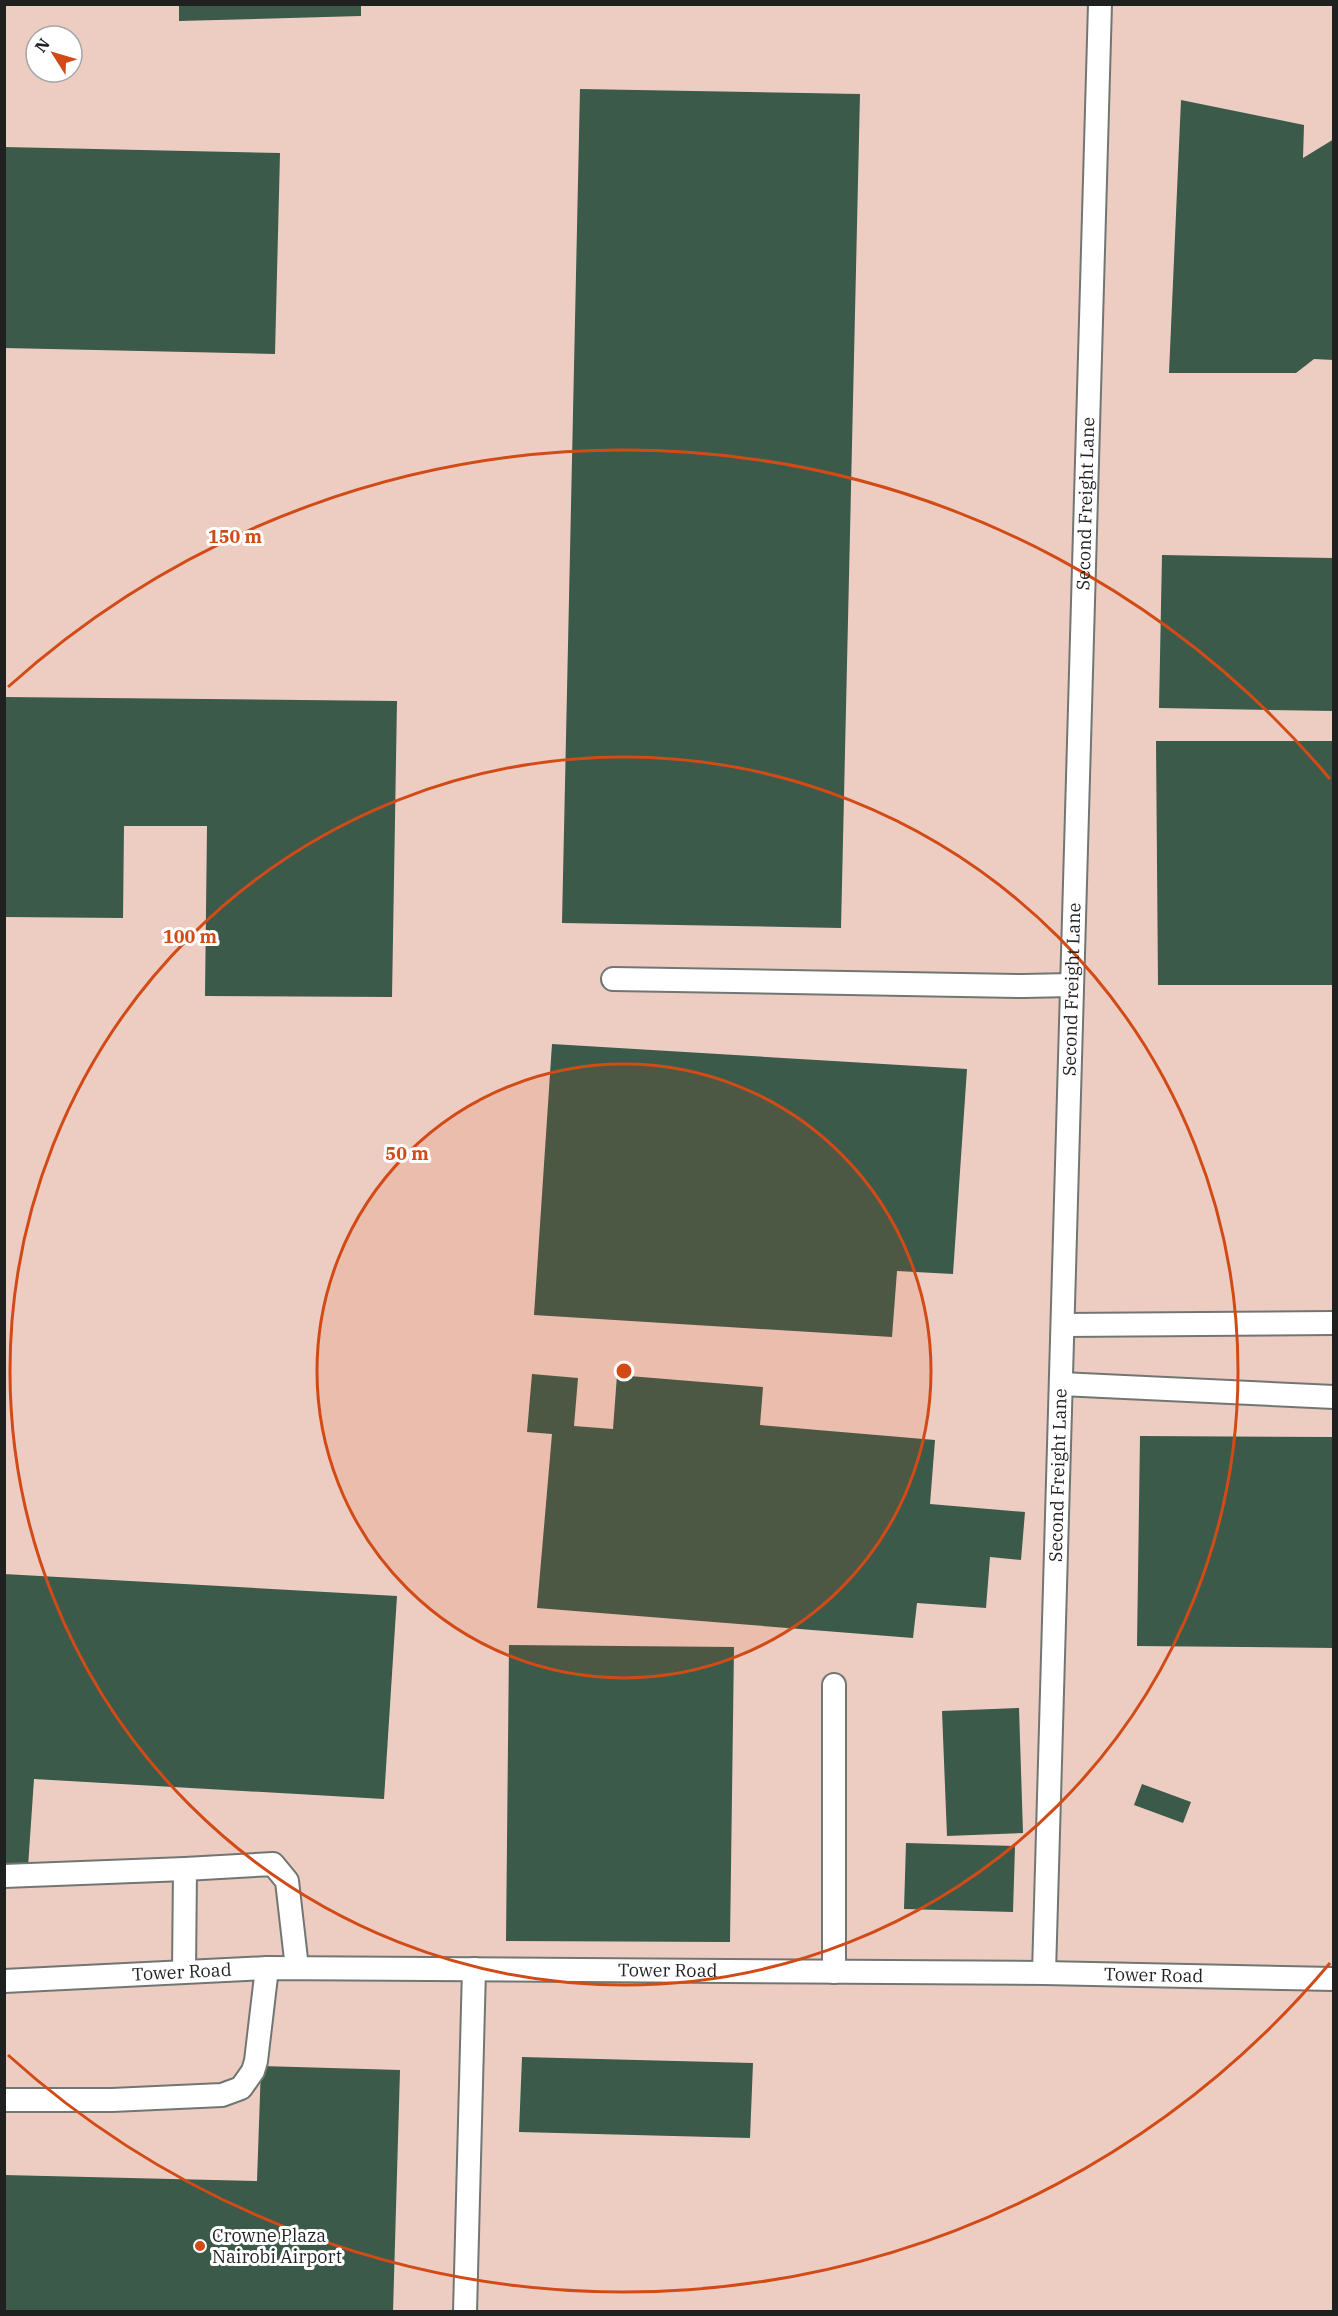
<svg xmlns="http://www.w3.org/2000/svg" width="1338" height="2316" viewBox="0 0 1338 2316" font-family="'IBM Plex Serif',serif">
<rect width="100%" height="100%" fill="#e9efec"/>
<!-- green -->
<path fill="#edcdc2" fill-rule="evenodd" d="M5 5H1333V2311H5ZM36 36H72V72H36Z"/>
<!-- building -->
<path fill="#3b5a4a" d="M179 4H361V16L179 21Z
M580 89 860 94 841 928 562 923Z
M1181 100 1304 125 1303 158 1334 139V360L1314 359 1296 373H1169Z
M4 147 280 153 275 354 4 348Z
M1162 555 1334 558V711L1159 708Z
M4 697 397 701 392 997 205 996 207 826H124L123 918 4 917Z
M1156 741H1334V985H1158Z
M552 1044 967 1069 953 1274 897 1271 892 1337 534 1315Z
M532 1374 578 1378 574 1426 613 1429 617 1375 763 1387 760 1425 935 1440 930 1504 1025 1512 1021 1560 990 1557 986 1608 917 1603 913 1638 537 1608 552 1434 527 1432Z
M1140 1436 1334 1437V1648L1137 1646Z
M4 1574 397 1596 384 1799 34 1779 28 1867 4 1865Z
M509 1645 734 1647 730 1942 506 1941Z
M1019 1708 1023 1833 947 1836 942 1711Z
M1142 1784 1191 1802 1183 1823 1134 1805Z
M906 1843 1015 1846 1013 1912 904 1909Z
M522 2057 753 2063 750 2138 519 2132Z
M261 2066 400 2070 393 2312H4V2175L257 2181Z"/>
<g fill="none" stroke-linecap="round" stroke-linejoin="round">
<defs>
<g id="service">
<path d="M613 979 1023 986 1072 985"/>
<path d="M1063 1325 1334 1323"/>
<path d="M1061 1384 1334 1397"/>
<path d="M834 1685V1972"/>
<path d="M4 1876 185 1869"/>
<path d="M184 1972 185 1869 273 1864 287 1881 297 1968"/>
<path id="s1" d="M1044 1973 1100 4"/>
<path id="s2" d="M4 1981 267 1968 1044 1973 1334 1979"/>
<path d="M4 2100H112L222 2095 241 2088 253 2071 256 2061 267 1968"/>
<path d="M465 2312 474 1969"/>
</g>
</defs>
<!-- service casing -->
<use href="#service" stroke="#717673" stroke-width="26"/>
<!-- service -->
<use href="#service" stroke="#fff" stroke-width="22"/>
</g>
<!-- distance rings -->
<circle cx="624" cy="1371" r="307" fill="#d24b17" fill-opacity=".12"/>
<g fill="none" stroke="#d24b17" stroke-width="3">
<circle cx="624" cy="1371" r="307"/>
<circle cx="624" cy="1371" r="614"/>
<path d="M1330 1963A921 921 0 0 1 8 2055M8 687A921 921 0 0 1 1330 779"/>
</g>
<!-- markers -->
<circle fill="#d24b17" stroke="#fff" stroke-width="2" cx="200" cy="2246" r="6"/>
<g text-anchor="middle" stroke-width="6" stroke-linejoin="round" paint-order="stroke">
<!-- street labels -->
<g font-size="18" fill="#1f2120" stroke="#fff">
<text dy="6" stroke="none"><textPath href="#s1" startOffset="1470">Second Freight Lane</textPath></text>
<text dy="6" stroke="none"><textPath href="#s1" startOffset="984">Second Freight Lane</textPath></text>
<text dy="6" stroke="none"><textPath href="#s1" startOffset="498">Second Freight Lane</textPath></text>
<text dy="6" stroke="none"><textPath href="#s2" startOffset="664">Tower Road</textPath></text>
<text dy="6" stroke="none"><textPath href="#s2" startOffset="178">Tower Road</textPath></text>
<text dy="6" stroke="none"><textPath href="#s2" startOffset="1150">Tower Road</textPath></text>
</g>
<!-- poi labels -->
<g font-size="18" fill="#1f2120" stroke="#fff" text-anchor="start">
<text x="212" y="2242">Crowne Plaza<tspan x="212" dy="21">Nairobi Airport</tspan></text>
</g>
</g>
<circle cx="624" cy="1371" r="9" fill="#d24b17" stroke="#fff" stroke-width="3"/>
<g font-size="18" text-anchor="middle" font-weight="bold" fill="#d24b17" stroke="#fff" stroke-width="6" stroke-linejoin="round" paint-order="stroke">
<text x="235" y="543">150 m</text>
<text x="190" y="943">100 m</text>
<text x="407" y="1160">50 m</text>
</g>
<!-- border -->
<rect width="1338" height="2316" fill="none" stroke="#1f2120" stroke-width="12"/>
<!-- north arrow -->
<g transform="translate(54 54) rotate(307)"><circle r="28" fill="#ffffff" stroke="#a5a6a6" stroke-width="1.5"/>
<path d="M0-4.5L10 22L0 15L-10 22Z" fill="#d24b17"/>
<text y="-9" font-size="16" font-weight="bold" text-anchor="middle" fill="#1f2120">N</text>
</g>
</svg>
